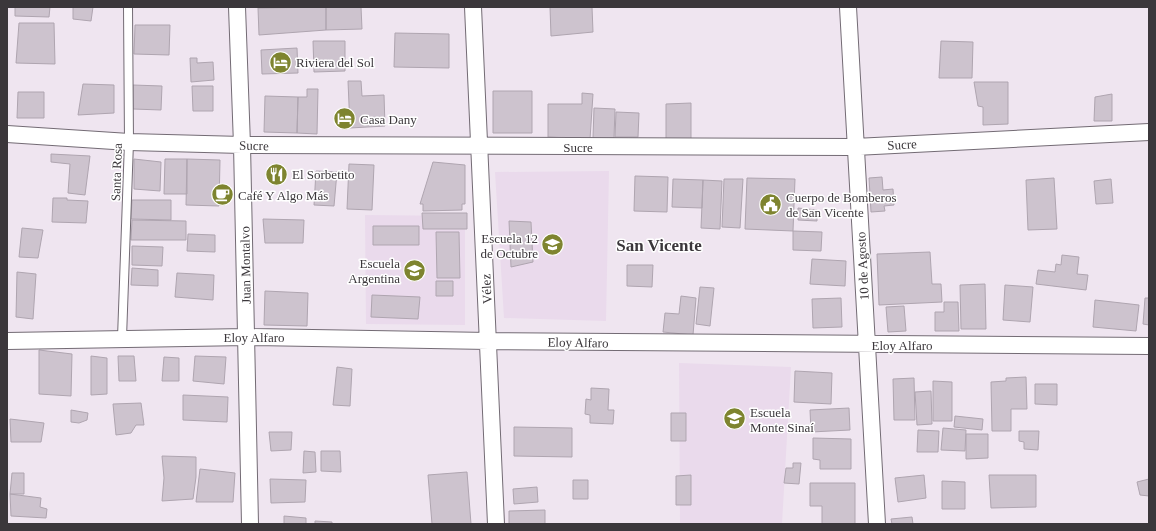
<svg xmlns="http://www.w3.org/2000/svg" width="1156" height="531" viewBox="0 0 1156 531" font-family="'Times New Roman',serif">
<rect width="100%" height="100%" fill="#efe5f0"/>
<!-- built -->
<path fill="#eadaec" d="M609 171 606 321 504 318 495 172Z
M365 215 465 216V325L366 324Z
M679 363 791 367 782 524H680Z"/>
<!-- building -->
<path fill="#cdc3ce" stroke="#afa5b0" d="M15 7H50L49 17 15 16Z
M73 7H93L91 21 73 19Z
M326 7H361L362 29 326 30Z
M326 7V30L259 35 258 8Z
M550 7H592L593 32 551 36Z
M19 23H54L55 64 16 63Z
M135 25H170L169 55 134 54Z
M395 33 449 34V68L394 67Z
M313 41H345V71L314 72Z
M941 41 973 42 972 78H939Z
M297 48 298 73 262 74 261 50Z
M190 58H197V63L213 62 214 80 191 82Z
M348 81H361L362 96 384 95 385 126 350 128Z
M974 82H1008V124L983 125V107L978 106Z
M83 84 114 85V113L78 115Z
M133 85 162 86 161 110 133 109Z
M192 86H213V111H193Z
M307 89H318L317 134 297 133 298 97H307Z
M493 91H532V133H493Z
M18 92H44V118H17Z
M582 93 593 94 590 139 548 137V104H582Z
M1112 94V121H1094L1095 97Z
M265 96 298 97 297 133 264 132Z
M691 103V139H666V104Z
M594 108 615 109 614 138H593Z
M616 112 639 113 638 137H615Z
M51 154 90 156 85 195 68 193 70 164 51 162Z
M134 159 161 162 160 191 134 189Z
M165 159H187V194H164Z
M187 159 220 160 219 206 186 205Z
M433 162 465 165V204H462V210L423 211V204H420Z
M349 164 374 165 372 210 347 209Z
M316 171 337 172 334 206 314 205Z
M635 176 668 177 667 212 634 211Z
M882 177 883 190 893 189 894 205 884 206 885 211 871 212 869 178Z
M747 178 795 179 793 231 745 229Z
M1054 178 1057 229 1028 230 1026 180Z
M673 179 703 180 702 208 672 207Z
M724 179H743L740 228 722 227Z
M1111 179 1113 203 1096 204 1094 181Z
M703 180 722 181 720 229 701 228Z
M53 198H67V200L88 201 86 223 52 222Z
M132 200H171V220L131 219Z
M798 208 817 210V221L798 220Z
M422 213H467V229H423Z
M263 219 304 220 303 243H265Z
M132 220 186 221V240H131Z
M509 221 531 222 533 262 511 267Z
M373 226H419V245H373Z
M22 228 43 230 38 258 19 257Z
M793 231 822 232 821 251 793 250Z
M436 232H459L460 278H437Z
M188 234 215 235V252L187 251Z
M132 246 163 247 162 266 132 265Z
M930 252 932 284H941L942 302 879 305 877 254Z
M1062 255 1079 257 1077 274 1088 275 1086 290 1036 284 1038 270 1055 272 1056 264 1061 265Z
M812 259 846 261 845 286 810 284Z
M627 265H653L652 287 627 286Z
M132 268 158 270V286L131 285Z
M17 272 36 274 33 319 16 317Z
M177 273 214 275 213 300 175 297Z
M436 281H453V296H436Z
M985 284 986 329H961L960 285Z
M1005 285 1033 287 1030 322 1003 320Z
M700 287 714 288 710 326 696 324Z
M265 291 308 293 307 326 264 325Z
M372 295 420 297 418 319 371 317Z
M681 296 696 298 693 335 663 332 665 313 679 314Z
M841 298 842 327 813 328 812 299Z
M1145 298H1149V325L1143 324Z
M1095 300 1139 305 1136 331 1093 327Z
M944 302H958L959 331H935V312H944Z
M904 306 906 331 888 332 886 307Z
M39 350 72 354 71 396 39 394Z
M91 356 107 358V394L91 395Z
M118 356H134L136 381H119Z
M195 356 226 357 224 384 193 381Z
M164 357 179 358V381H162Z
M337 367 352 369 350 406 333 405Z
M795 371 832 373 831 404 794 402Z
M1026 377 1027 409H1011V431H992L991 382 1006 381V378Z
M914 378 915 420H894L893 379Z
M933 381 952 382V421H933Z
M1035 384H1057V405L1035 404Z
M591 388 609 389 608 410H614L613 424 590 423V415L585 414 586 399 591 400Z
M931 391 932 424 917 425 915 392Z
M183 395 228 397 227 422 183 420Z
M141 403 144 425H136L131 433 116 435 113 404Z
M849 408 850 430 811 432 810 410Z
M71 410 88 413 87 420 79 423 71 422Z
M671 413H686V441H671Z
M955 416 983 419 982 430 954 427Z
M10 419 44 423 41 442H11Z
M514 427 572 428V457L514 456Z
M943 428 966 430 965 451 941 450Z
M918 430 939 431 938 452H917Z
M1019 431H1039L1038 450 1024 449V442L1019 441Z
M269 432H292L291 450 271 451Z
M966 434H988V458L966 459Z
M813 438 851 439V469H820V460L813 459Z
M304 451 315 452 316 472 303 473Z
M321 451H340L341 472 321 471Z
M162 456 196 457V477L193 499 162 501 164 478Z
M793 463H801L799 484 784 483 786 468H793Z
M200 469 235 473 233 502H196Z
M467 472 471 524H432L428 475Z
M12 473H24V494H10Z
M691 475V505H676V476Z
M924 475 926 498 898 502 895 478Z
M989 475H1036V507L991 508Z
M270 479 306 480 305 502 271 503Z
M1149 479V496L1140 495 1137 482Z
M573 480H588V499H573Z
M942 481 965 482V509H942Z
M810 483H855V524H822V506H810Z
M537 487 538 502 514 504 513 489Z
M10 494 41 498 40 507 47 509 46 518 11 516Z
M545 510V524H509V511Z
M284 516 306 518V524H284Z
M912 517 913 524H892L891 519Z
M315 521 332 522V524H315Z"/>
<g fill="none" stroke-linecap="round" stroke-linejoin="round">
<defs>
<path id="lane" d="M122 338 129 142 128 7"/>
<path id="street" d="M237 7 242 145 250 524
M473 7 496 524
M848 7 877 524
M7 134 129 142 242 145 855 147 1149 132
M7 341 247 337 489 341 1149 346"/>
</defs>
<!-- lane casing -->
<use href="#lane" stroke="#736b74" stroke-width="10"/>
<!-- street casing -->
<use href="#street" stroke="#736b74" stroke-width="18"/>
<!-- lane -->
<use href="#lane" stroke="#fff" stroke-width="8"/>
<!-- street -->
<use href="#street" stroke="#fff" stroke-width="16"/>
</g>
<!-- icons -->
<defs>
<symbol id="hotel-disc" viewBox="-11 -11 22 22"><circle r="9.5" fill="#7e842f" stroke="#fff"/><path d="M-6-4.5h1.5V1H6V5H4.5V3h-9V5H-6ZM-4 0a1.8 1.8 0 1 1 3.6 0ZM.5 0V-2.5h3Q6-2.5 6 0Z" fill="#fff"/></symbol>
<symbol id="restaurant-disc" viewBox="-11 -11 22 22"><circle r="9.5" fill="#7e842f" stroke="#fff"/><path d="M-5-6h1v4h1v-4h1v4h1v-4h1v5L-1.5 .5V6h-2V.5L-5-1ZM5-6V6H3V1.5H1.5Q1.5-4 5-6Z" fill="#fff"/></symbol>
<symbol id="cafe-disc" viewBox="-11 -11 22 22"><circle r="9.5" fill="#7e842f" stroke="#fff"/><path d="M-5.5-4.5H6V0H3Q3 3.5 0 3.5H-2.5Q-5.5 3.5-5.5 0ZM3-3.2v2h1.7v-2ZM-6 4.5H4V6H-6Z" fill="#fff"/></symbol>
<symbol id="civic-disc" viewBox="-11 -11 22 22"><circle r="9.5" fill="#7e842f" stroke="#fff"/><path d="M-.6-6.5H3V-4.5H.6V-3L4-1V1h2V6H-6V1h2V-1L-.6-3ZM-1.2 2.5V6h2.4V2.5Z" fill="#fff"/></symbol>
<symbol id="school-disc" viewBox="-11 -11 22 22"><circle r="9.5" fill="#7e842f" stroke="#fff"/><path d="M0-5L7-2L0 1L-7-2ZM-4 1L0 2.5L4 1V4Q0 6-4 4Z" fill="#fff"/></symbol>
</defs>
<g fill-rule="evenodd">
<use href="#hotel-disc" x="268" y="50" width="25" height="25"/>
<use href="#hotel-disc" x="332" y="106" width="25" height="25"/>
<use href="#restaurant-disc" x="264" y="162" width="25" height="25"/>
<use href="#cafe-disc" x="210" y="182" width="25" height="25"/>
<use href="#civic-disc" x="758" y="192" width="25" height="25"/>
<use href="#school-disc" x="540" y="232" width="25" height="25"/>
<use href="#school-disc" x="402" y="258" width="25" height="25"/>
<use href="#school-disc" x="722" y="406" width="25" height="25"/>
</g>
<g text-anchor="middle" stroke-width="3" stroke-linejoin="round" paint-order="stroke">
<!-- poi labels -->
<g font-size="13" fill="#3b373b" stroke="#fff" text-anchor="start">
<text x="296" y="67">Riviera del Sol</text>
<text x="360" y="124">Casa Dany</text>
<text x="292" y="179">El Sorbetito</text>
<text x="238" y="200">Café Y Algo Más</text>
<text x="786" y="202">Cuerpo de Bomberos<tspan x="786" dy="15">de San Vicente</tspan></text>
<text x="538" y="243" text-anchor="end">Escuela 12<tspan x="538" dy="15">de Octubre</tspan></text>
<text x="400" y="268" text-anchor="end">Escuela<tspan x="400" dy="15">Argentina</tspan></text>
<text x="750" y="417">Escuela<tspan x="750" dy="15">Monte Sinaí</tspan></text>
</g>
<!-- street labels -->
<g font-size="13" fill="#3b373b" stroke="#fff">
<text transform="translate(902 144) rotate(-3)" y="5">Sucre</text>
<text transform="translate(254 145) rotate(1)" y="5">Sucre</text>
<text x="578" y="152">Sucre</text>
<text transform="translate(116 172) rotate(-88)" y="5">Santa Rosa</text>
<text transform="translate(245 265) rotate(-91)" y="5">Juan Montalvo</text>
<text transform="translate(862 266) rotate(-93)" y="5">10 de Agosto</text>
<text transform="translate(486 289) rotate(-93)" y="5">Vélez</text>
<text x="254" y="342">Eloy Alfaro</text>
<text transform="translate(578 342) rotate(1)" y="5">Eloy Alfaro</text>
<text x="902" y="350">Eloy Alfaro</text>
</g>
<!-- district labels -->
<g font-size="17" font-weight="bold" fill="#3b373b" stroke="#fff">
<text x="659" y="251">San Vicente</text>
</g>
</g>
<!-- border -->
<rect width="1156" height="531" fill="none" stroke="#3b373b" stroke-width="16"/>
</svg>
